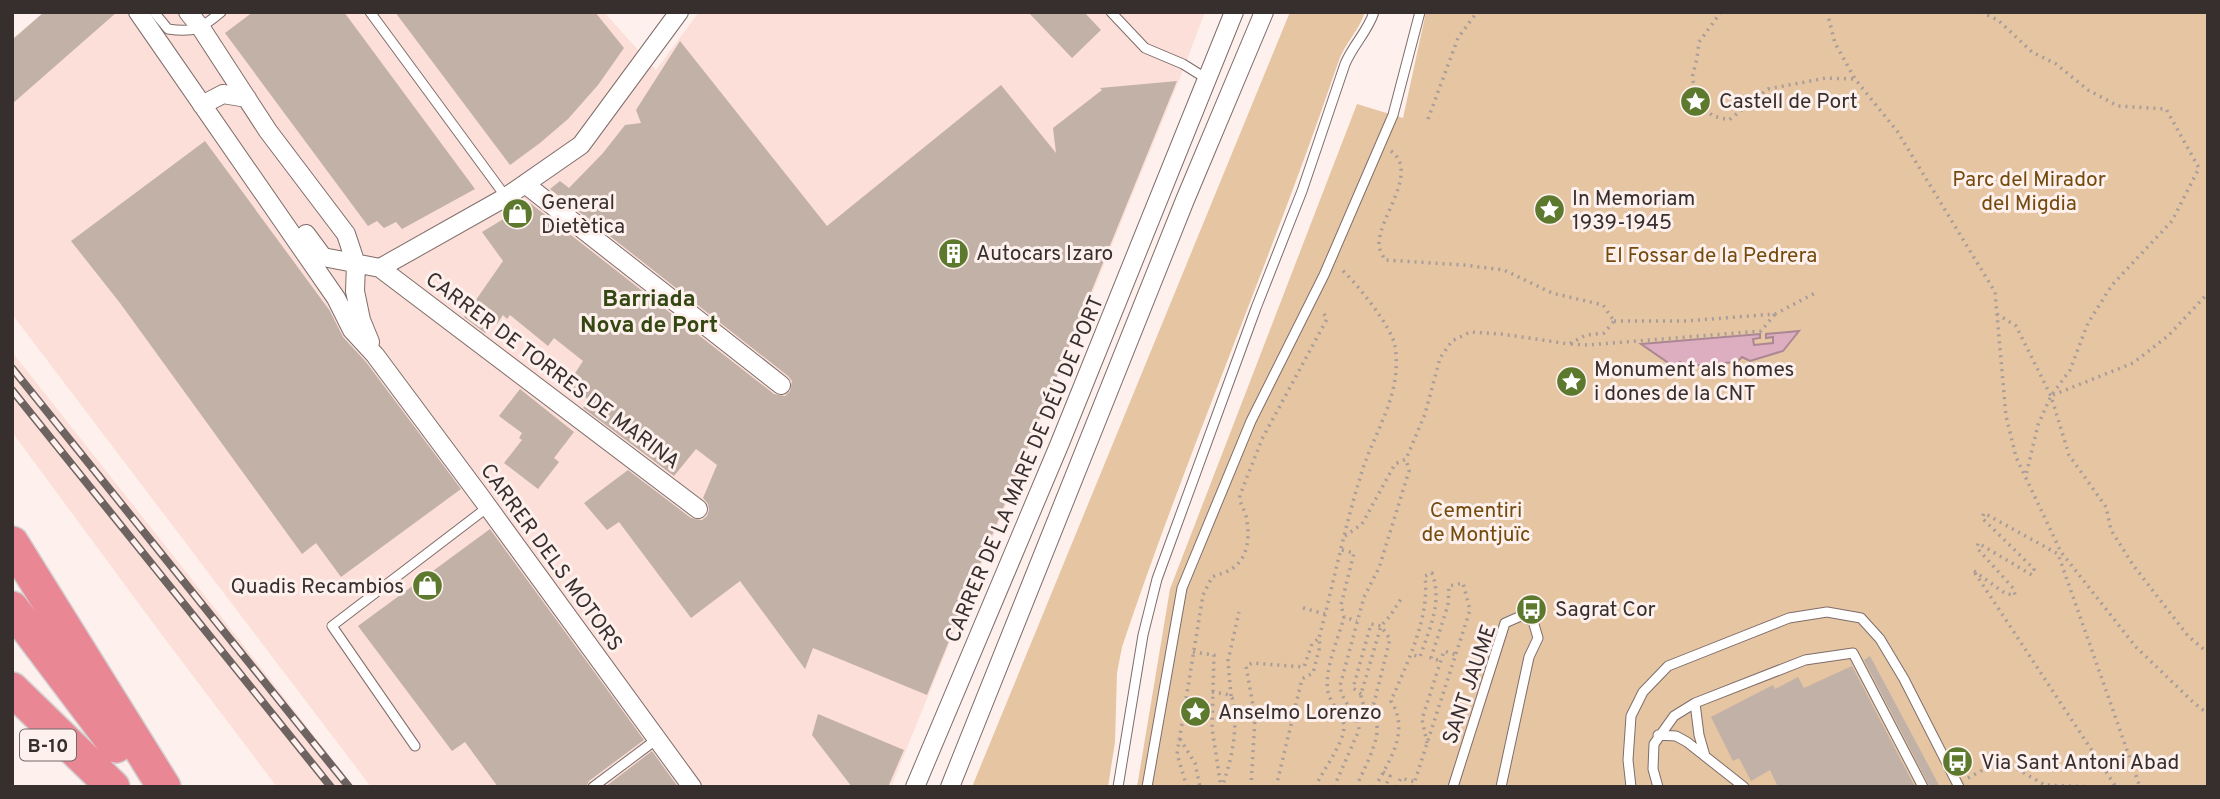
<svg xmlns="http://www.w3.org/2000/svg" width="2220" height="799" viewBox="0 0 2220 799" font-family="Overpass,sans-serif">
<rect width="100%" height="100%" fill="#fdf0ed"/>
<!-- built -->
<path fill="#fcdfd8" d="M44 12H604L656 70 699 12H1205L1180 78 891 787H371L12 314V39Z
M12 352 205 596 354 787H277L159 631 12 432Z"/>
<!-- green -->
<path fill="#e5c5a2" d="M1290 12H1365C1359 31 1344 44 1338 63 1271 260 1188 450 1122 647L1117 673 1115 742 1108 787H972Z
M1426 12H2208V787H1137L1170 589 1357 104 1403 118Z"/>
<!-- water -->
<path fill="#ddadc0" stroke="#ab8794" stroke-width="2" d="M1799 331 1783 351 1750 361 1742 357 1737 362 1686 366 1680 362 1673 366 1641 344 1760 334V338L1753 339 1754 345 1773 343V337L1766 338V334Z"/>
<!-- building -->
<path fill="#c2b1a7" d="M44 12H117L12 104V40Z
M253 12H344L475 189 402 229 396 222 384 228 377 221 368 226 225 33Z
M395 12H595L624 48 598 85 568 119 540 143 510 165Z
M1028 12H1084L1101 30 1072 58Z
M680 41 827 226 1001 85 1056 153 1053 128 1102 90 1100 88 1177 81 927 695 813 648 805 669 740 581 691 618 619 522 607 530 584 503 628 470 691 518 702 520 707 516 709 510 708 504 703 498 717 465 696 449 674 476 583 408 589 400 568 384 583 361 554 338 548 346 510 315 507 319 503 315 497 324 494 321 485 333 464 317 503 261 482 232 530 203 774 394 785 396 790 391 792 381 788 376 550 189 560 181 569 188 603 153 625 125 641 123 636 110Z
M205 141 330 311 343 337 366 362 461 489 341 577 316 543 302 554 120 303 71 241Z
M520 389 574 432 554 458 559 462 538 489 504 463 522 440 519 438 522 433 499 416Z
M490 529 644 740 589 781 586 787H498L465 742 452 751 358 626Z
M1870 656 1940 787H1930L1864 660Z
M1852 666 1915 787H1778L1770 770 1751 781 1739 758 1733 761 1711 717 1773 685 1775 689 1798 677 1804 688Z
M818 714 904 750 888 787H852L812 735Z
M652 751 678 787H605Z"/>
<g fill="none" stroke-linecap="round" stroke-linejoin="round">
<defs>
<path id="lane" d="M154 12 168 29C194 33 201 29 221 12
M370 12 506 197
M1111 12 1145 48 1183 64 1207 79
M1695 703 1699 735 1705 756
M1658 735 1676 736 1687 742 1744 787
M415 746 332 626 488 507
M593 787 657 739
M1118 787 1143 635 1157 579 1256 308 1302 191 1345 64C1353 45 1368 31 1374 12
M1147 787 1182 588 1251 421 1324 275 1393 115 1420 12
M1453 787 1505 623 1521 616 1533 621 1538 638 1529 657 1501 787
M1631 787 1628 760 1631 716 1643 692 1668 666 1789 618 1827 612 1861 618 1880 639 1904 679 1959 787
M1658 787 1653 769 1654 744 1674 716 1695 703 1805 660 1853 653 1923 787"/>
<path id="street" d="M138 12 336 298 352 330 375 355 480 496 692 787
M188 12 201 28 268 131 346 234 356 264 355 291 361 320 370 342
M202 105 223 94 247 98
M525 184 781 385
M306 234 323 257 380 268 506 197 581 145 679 12
M380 268 698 509
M915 787 1060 443 1234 12
M950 787 1185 200 1264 12"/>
<path id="highway" d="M12 543 164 787
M12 608 116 746
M12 689 113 787"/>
</defs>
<!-- lane casing -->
<use href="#lane" stroke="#7f6d6a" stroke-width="11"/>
<!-- street casing -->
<use href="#street" stroke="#7f6d6a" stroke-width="20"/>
<!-- highway casing -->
<use href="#highway" stroke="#d3d1d1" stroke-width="36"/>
<!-- path -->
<path stroke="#a89d9a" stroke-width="3.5" stroke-dasharray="2 5" stroke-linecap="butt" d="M1721 12 1699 42 1697 58 1692 78 1695 88 1705 95 1707 103 1704 108 1713 116 1729 120 1768 89 1826 78 1855 79
M1827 12 1835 43 1855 79 1897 131 1995 292 2006 416 2016 457 2061 552 2136 647 2193 702 2208 714
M1981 12 1998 20 2032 52 2056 64 2088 90 2118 106 2166 109 2199 168 2172 221 2112 285 2088 323 2070 370 2051 396 2038 425 2026 475
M1428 119 1458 38 1477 12
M1391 151C1420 173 1378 217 1379 245 1379 250 1383 256 1385 260L1464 265 1504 270 1552 293 1603 305 1614 321
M1997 314 2016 326 2051 396 2069 455 2106 507 2111 530 2133 565 2188 636 2208 653
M1614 321H1686L1775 314 1815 293
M1571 344 1588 345 1761 331 1775 314
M2053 395 2133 363 2168 336 2208 293
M1345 536 1362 524 1395 464 1406 459 1425 414 1440 358 1452 341 1470 332 1501 334 1569 344 1586 335 1604 333 1614 321
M1342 550 1354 553 1341 605 1344 617 1357 621
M1974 571 2006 594 2015 595 2013 588 1977 548 1978 543 2032 575 2034 569 1982 518 1984 513 2058 554 2140 787
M1975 573 2116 787
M1303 608 1325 614
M1193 652 1214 655 1212 728 1221 787
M1212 692 1226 694 1232 698C1239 727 1232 759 1222 787
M1361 694 1353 688 1371 624 1381 626 1390 639 1374 703 1367 711
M1231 696 1228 661 1239 612
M1180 739 1195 763 1200 787
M1427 743 1422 719 1444 651 1457 655
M1383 772 1390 776 1385 787
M1968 778 2001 760 2045 785 2095 787
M1187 787 1177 754 1203 595 1212 577C1219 574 1226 573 1233 568 1249 557 1250 534 1246 516 1244 508 1239 503 1240 495L1262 439 1327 319 1322 310
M1251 787 1255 717 1246 666 1252 663 1304 667 1312 644 1319 638
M1276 787 1302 679 1313 673 1320 646 1319 638C1333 585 1344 530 1360 478 1373 432 1403 396 1395 346 1392 327 1355 281 1340 268
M1315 787C1322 772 1344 743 1344 727 1344 715 1331 705 1328 692 1324 669 1338 640 1344 617
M1334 787 1359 730C1358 713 1342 703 1340 686L1364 597 1379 568 1409 471 1406 459
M1356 787C1362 773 1382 737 1376 723 1372 712 1361 707 1361 694L1381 626 1390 616 1403 596
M1375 787C1390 760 1410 731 1391 701 1407 663 1430 618 1425 576L1432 573C1443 603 1429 629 1420 657L1410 654
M1396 787 1401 778 1415 782
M1413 787 1470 610 1463 583 1449 586 1448 605 1431 658 1441 661"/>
<!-- lane -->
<use href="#lane" stroke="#fff" stroke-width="9"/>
<!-- street -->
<use href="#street" stroke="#fff" stroke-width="18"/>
<!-- highway -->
<use href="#highway" stroke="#e98894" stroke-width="33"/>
<defs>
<path id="rail" d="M12 368 349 787
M12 390 331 787"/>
</defs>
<!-- rail casing -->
<use href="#rail" stroke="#6d6462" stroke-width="8"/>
<!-- rail -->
<use href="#rail" stroke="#fdf0ed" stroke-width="5" stroke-dasharray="16" stroke-linecap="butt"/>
</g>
<!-- icons -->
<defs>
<symbol id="sight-disc" viewBox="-11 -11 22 22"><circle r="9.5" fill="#5c792e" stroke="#fdf0ed"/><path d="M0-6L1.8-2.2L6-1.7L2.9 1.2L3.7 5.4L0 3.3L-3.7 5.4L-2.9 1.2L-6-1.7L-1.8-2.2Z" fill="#fff"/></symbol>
<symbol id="shop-disc" viewBox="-11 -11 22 22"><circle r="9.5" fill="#5c792e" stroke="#fdf0ed"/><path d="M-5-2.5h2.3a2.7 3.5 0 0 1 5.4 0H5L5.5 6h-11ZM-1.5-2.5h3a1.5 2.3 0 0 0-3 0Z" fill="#fff"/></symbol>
<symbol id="building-disc" viewBox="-11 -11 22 22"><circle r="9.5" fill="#5c792e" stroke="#fdf0ed"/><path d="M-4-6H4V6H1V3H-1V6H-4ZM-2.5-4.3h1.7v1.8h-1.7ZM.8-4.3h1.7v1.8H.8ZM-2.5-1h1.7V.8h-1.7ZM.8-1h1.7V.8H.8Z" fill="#fff"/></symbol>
<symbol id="bus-disc" viewBox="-11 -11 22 22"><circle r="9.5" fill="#5c792e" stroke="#fdf0ed"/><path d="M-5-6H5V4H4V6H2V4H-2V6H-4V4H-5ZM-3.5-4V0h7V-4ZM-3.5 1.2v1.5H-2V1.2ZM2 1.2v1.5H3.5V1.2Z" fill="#fff"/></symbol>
</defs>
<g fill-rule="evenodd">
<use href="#sight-disc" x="1678" y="84" width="35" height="35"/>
<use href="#sight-disc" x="1532" y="192" width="35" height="35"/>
<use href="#shop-disc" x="500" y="196" width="35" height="35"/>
<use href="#building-disc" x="936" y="236" width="35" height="35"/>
<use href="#sight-disc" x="1554" y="364" width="35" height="35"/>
<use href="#shop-disc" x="410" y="568" width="35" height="35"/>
<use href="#bus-disc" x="1514" y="592" width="35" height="35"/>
<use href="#sight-disc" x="1178" y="694" width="35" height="35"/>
<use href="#bus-disc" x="1940" y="744" width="35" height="35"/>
</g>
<g text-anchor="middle" stroke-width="6" stroke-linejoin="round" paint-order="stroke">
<!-- shield labels -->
<rect fill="#fdf0ed" stroke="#726967" stroke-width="2" x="20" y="729.5" width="56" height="31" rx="5"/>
<g font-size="19" font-weight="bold" fill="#372f2d">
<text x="48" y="752">B-10</text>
</g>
<!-- poi labels -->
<g font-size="21" fill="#372f2d" stroke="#fdf0ed" text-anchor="start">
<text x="1719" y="108">Castell de Port</text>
<text x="1572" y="205">In Memoriam<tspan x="1572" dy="24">1939-1945</tspan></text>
<text x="541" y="209">General<tspan x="541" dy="24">Dietètica</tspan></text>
<text x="976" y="260">Autocars Izaro</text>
<text x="1594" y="376">Monument als homes<tspan x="1594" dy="24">i dones de la CNT</tspan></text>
<text x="404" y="593" text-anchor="end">Quadis Recambios</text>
<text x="1555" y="616">Sagrat Cor</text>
<text x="1218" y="719">Anselmo Lorenzo</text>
<text x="1981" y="769">Via Sant Antoni Abad</text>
</g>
<!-- park labels -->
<g font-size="21" fill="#744b0e" stroke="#fdf0ed">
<text x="2029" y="186">Parc del Mirador<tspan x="2029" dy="24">del Migdia</tspan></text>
<text x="1711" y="262">El Fossar de la Pedrera</text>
<text x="1476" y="517">Cementiri<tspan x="1476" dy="24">de Montjuïc</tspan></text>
</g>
<!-- street labels -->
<g font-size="21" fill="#372f2d" stroke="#fdf0ed">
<text transform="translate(553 370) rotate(37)" y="7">CARRER DE TORRES DE MARINA</text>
<text transform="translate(1024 469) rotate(-67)" y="7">CARRER DE LA MARE DE DÉU DE PORT</text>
<text transform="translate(552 557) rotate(54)" y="7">CARRER DELS MOTORS</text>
<text transform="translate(1469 684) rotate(-71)" y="7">SANT JAUME</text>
</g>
<!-- neighbourhood labels -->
<g font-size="23" font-weight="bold" fill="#344713" stroke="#fdf0ed">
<text x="649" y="306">Barriada<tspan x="649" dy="26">Nova de Port</tspan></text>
</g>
</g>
<!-- border -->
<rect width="2220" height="799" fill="none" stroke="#372f2d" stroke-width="28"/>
</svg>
